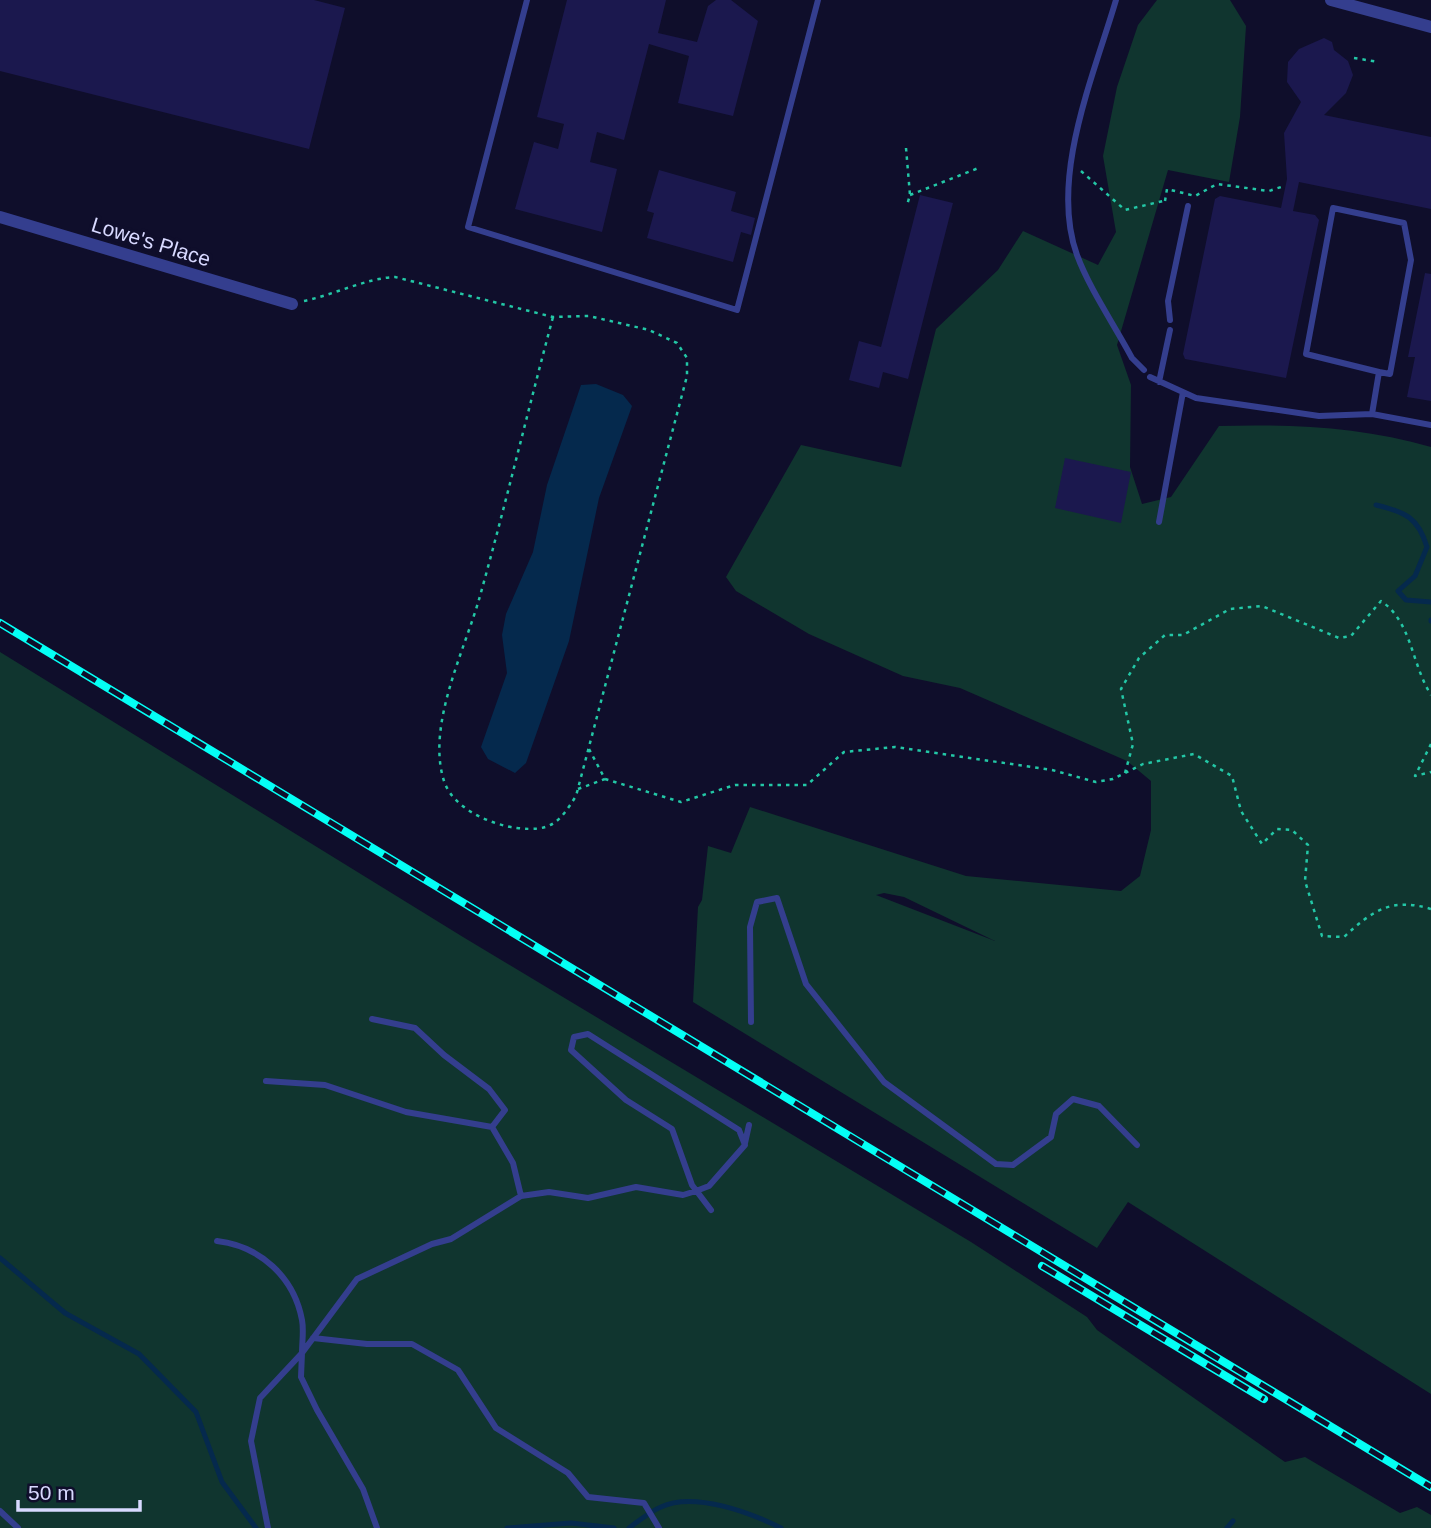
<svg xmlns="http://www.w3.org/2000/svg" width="1431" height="1528" viewBox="0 0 1431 1528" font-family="Helvetica,sans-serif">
<rect width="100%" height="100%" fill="#0f0e2b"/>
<!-- green -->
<path fill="#10352f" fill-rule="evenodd" d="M1157 0H1230L1246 26 1240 117 1229 182 1168 170 1117 345 1131 385 1130 467 1142 504 1171 497 1219 426C1291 424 1362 427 1431 447V1394L1128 1202 1097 1248 693 1002 698 907 702 900 708 846 731 853 750 807 966 876 1121 891 1140 876 1151 830V781L1127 761 960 688 903 676 809 634 736 591 726 577 801 445 901 467 936 329 998 270 1023 231 1098 265 1116 232 1103 156 1117 87 1138 25ZM884 893 904 897 995 941 876 895Z
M0 652 463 937 971 1242 1087 1317 1097 1330 1285 1462 1305 1457 1400 1513 1417 1507 1431 1515V1528H0Z"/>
<!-- water -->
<path fill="#05294d" d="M596 384 623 395 632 406 599 498 569 641 526 763 515 773 488 759 481 747 507 673 502 635 506 614 533 552 547 485 581 385Z"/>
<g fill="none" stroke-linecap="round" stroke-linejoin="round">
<!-- stream -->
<path stroke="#05294d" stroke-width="5" d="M1376 505C1405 512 1418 517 1427 547L1415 576 1398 591 1406 600 1431 602
M1431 620V621
M0 1258 65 1313 139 1354 196 1412 222 1482 256 1528
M507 1528 571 1523 614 1528
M629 1528C639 1521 649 1512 661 1507 694 1491 751 1513 781 1528
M1227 1528 1233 1521"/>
</g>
<!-- building -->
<path fill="#1b184e" d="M0 0H314L345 8 309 149 0 71Z
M567 0H666L658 33 697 42 708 6 716 0H731L758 21 733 116 678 103 689 56 649 44 624 140 597 132 590 162 617 169 602 232 515 209 534 142 558 149 564 124 537 117Z
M1324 38 1332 42 1334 50 1348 61 1353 75 1346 93 1324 115 1431 137V209L1299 182 1293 211 1315 215 1319 220 1286 378 1185 359 1183 354 1215 199 1220 196 1281 208 1287 179 1284 133 1301 102 1287 82 1288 62 1299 49Z
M659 170 736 192 731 211 755 218 751 235 741 232 733 262 647 238 654 213 647 211Z
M920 195 953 203 908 379 883 372 879 388 849 380 859 341 881 347Z
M1425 273 1431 274V401L1407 397 1415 357H1408Z
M1065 458 1131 472 1121 523 1055 508Z"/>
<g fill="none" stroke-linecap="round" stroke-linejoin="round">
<!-- path -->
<path stroke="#23c7a6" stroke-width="2.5" stroke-dasharray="3.5 5" stroke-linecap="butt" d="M1354 58 1379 62
M906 148 910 195 907 205
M1081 171 1125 210 1163 201
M910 195 981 167
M1165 201 1167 189 1195 196 1217 184 1269 191 1284 186
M304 301C333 295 367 278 395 277L553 317 589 316 649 330 677 343 687 358V376L576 796C559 823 551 832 517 828 492 825 453 809 444 781 426 725 465 650 480 596 506 503 528 410 553 317
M1431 744 1415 776 1431 772
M589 749 605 779 681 802 735 785H807L844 752 895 747 1052 770 1096 782 1113 779 1143 764 1194 754 1232 776 1241 811 1262 844 1277 829 1292 830 1308 845 1305 881 1322 936 1344 937C1372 911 1391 897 1431 909
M1125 773 1133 744 1121 689 1139 658 1165 635H1183L1230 609 1262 606 1339 638 1351 636 1381 601C1412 622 1411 663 1431 695
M578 789 605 779"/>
<!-- lane -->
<path stroke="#343e8e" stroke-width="6" d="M527 0 468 227 737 310 818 0
M1116 0C1094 75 1049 178 1077 255 1089 288 1115 326 1132 358L1144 370
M1170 320 1168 301 1188 206
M1150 377 1196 398 1319 416 1372 414 1431 425
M1159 382 1170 330
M1372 414 1379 372 1390 374 1411 260 1404 223 1333 208 1306 354 1379 372
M1159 522 1183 392
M372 1019 415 1028 444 1055 489 1089 505 1110 492 1127 513 1163 521 1196
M751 1022 750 927 757 902 777 898 806 984 884 1082 996 1164 1013 1165 1051 1137 1056 1114 1073 1099 1099 1106 1137 1145
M266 1081 325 1085 406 1112 492 1127
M745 1143 749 1125
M217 1241C260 1246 294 1277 302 1320 304 1330 302 1342 302 1353L260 1398 251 1441 268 1528
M313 1338 367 1344H412L458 1370 496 1428 568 1473 588 1497 644 1503 659 1528
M0 1511 18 1528
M377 1528 363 1489 317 1410 301 1377 302 1353 357 1279 432 1244 451 1239 521 1196 549 1192 588 1198 636 1187 683 1195 696 1191 709 1186 745 1145 739 1130 588 1034 574 1037 571 1050 626 1100 672 1129 692 1185 711 1210"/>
<!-- street -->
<path stroke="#343e8e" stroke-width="12" d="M1331 0 1431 27
M0 217 292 304"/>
<defs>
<path id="rail" d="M0 623 1431 1487
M1042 1266 1264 1399"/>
</defs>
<!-- rail casing -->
<use href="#rail" stroke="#04fff5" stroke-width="8"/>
<!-- rail -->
<use href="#rail" stroke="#0f0e2b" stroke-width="5" stroke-dasharray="16" stroke-linecap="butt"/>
</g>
<g text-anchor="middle" stroke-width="7" stroke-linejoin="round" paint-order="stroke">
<!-- street labels -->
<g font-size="21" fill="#d8d9ff" stroke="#0f0e2b">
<text transform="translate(151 242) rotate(17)" y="7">Lowe's Place</text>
</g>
</g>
<!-- scale -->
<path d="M18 1500v10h122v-10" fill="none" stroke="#d8d9ff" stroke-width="3.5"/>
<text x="28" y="1500" font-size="21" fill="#d8d9ff" stroke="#0f0e2b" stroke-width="5" paint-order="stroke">50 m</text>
</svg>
